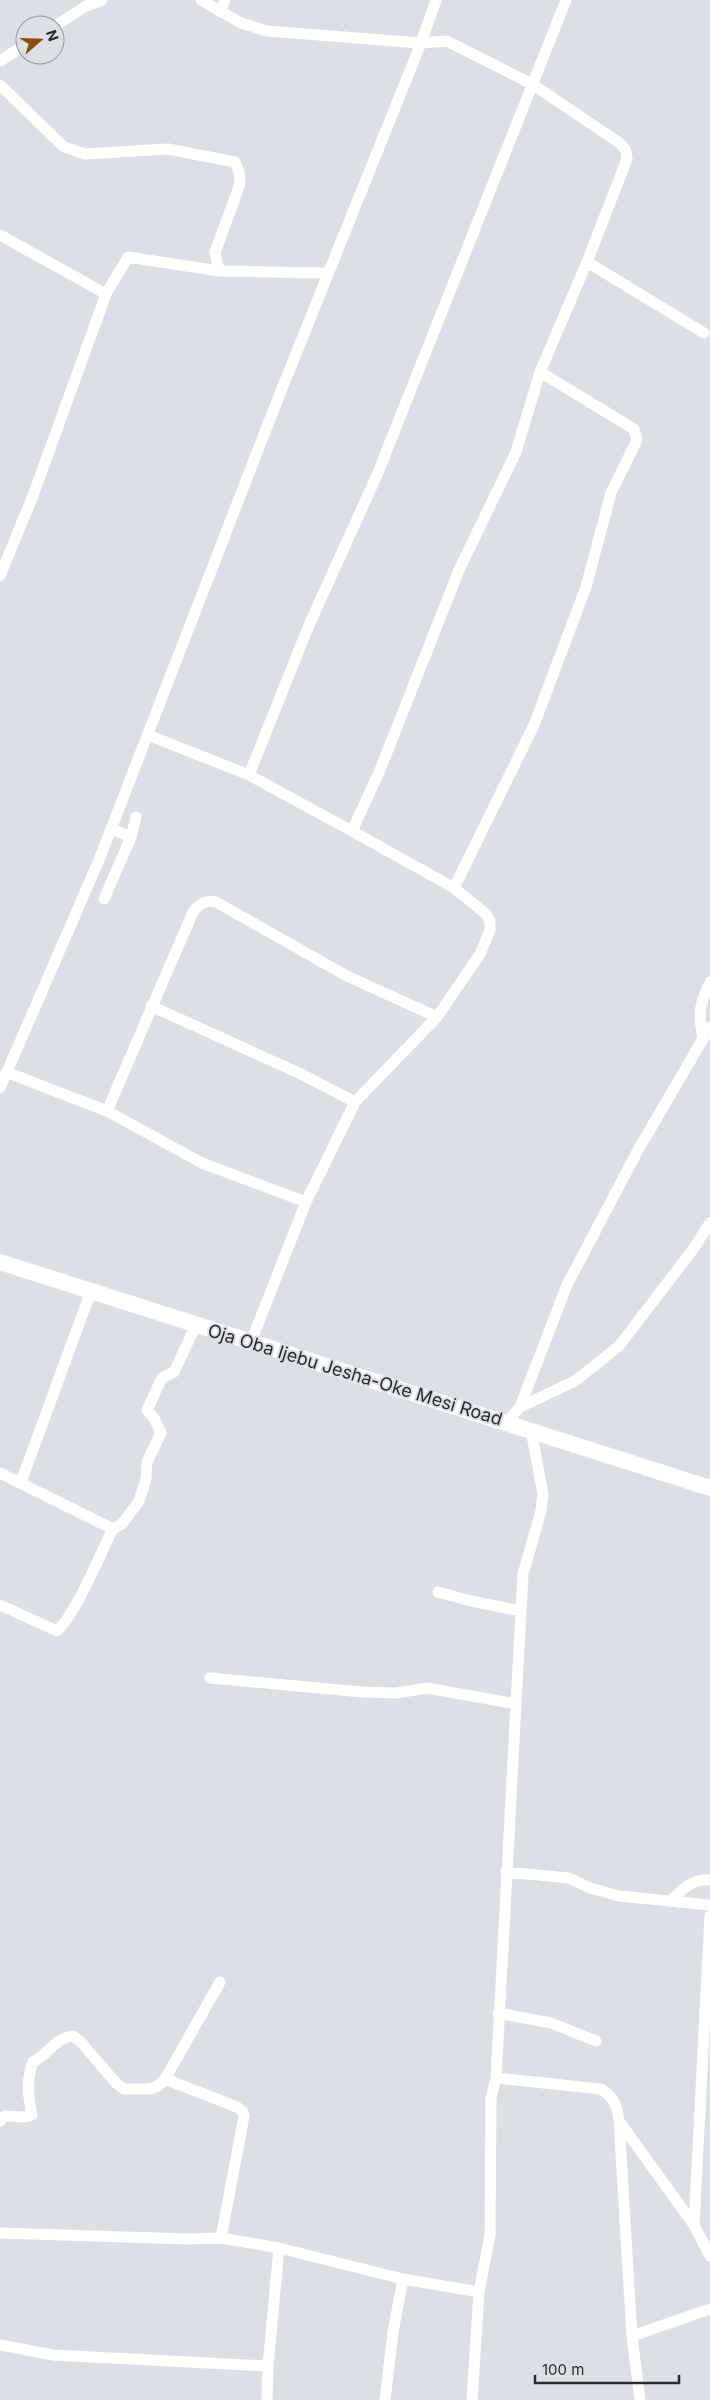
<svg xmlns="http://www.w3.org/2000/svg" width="710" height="2400" viewBox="0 0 710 2400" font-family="Inter,sans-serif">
<rect width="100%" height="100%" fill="#dcdfe6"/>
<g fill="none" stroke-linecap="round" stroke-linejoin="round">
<!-- street -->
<path stroke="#fff" stroke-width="11" d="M201 0 241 23 267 31 421 43 447 41 532 84 621 144 626 151 627 159 587 262 540 372 634 429 637 440 611 493 586 587 534 725 454 888
M220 12 225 0
M55 26 86 6 102 0
M0 61 25 45
M0 85 64 147 85 154 168 149 235 162 239 172 240 184 215 252 219 271 327 273
M0 235 106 294 34 493 0 576
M587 262 704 333
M106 294 128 257 219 271
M148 735 249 775 352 831 454 888 486 914 490 921V930L480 954 437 1017 355 1102 306 1202 251 1342
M249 775 309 625 377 475 566 0
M112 829 131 837 136 817
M352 831 380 770 459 570 516 452 540 372
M104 899 131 837
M151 1006 301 1074 355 1102
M703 1038C698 1014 699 1005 710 982
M6 1072 107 1111 202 1163 306 1202
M0 1088 99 860 275 406 421 43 436 0
M107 1111 193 912C200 903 205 900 216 902L347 976 437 1017
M520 1407 567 1285 638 1150 710 1027
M507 1422 520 1407 575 1381 619 1346 694 1248 710 1223
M0 1473 113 1529 122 1524 139 1501 146 1479 147 1462 161 1433 154 1418 147 1410 162 1378 174 1372 196 1325
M21 1482 91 1291
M438 1592 471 1601 521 1611
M0 1605 57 1631C76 1614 100 1554 113 1529
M210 1678 362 1692 396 1693 427 1688 516 1704
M506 1872 569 1878 590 1888 619 1896 710 1905
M669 1902C681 1891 692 1878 710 1880
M498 2013 551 2023 596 2041
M496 2078 601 2089C615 2098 617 2106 619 2121L694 2225 710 2256
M165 2079 237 2107 242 2111 244 2116 221 2238
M0 2121 5 2116 24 2117 32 2115C28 2096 26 2081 33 2062 48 2055 54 2038 73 2036L80 2041 116 2083 124 2089H150L158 2086 165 2079 220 1982
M619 2121 632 2336 640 2400
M694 2225 710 1916
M0 2233 188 2239 221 2238 279 2248 403 2279 479 2292
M632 2336 710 2309
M0 2345 53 2355 268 2366
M267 2400 268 2366 279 2248
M385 2400 393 2332 403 2279
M472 2400 479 2292 490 2235 491 2098 496 2078 523 1574 541 1511 543 1494 531 1430"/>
<!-- secondary -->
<path stroke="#fff" stroke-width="16" d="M0 1262 710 1488"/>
</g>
<g text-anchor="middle" stroke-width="4" stroke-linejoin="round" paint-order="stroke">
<!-- street labels -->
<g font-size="18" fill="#292a2d" stroke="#dcdfe6">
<text transform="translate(355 1375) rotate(17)" y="6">Oja Oba Ijebu Jesha-Oke Mesi Road</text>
</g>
</g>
<!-- north arrow -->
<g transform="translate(40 40) rotate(70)"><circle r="24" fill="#dcdfe6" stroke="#94979c"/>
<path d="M0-4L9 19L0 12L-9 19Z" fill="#894e07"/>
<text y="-8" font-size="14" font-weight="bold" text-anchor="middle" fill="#292a2d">N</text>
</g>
<!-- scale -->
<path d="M535 2375v8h144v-8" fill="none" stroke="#292a2d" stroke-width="2.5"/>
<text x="542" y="2375" font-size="15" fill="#292a2d" stroke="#dcdfe6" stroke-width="4" paint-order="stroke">100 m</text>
</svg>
